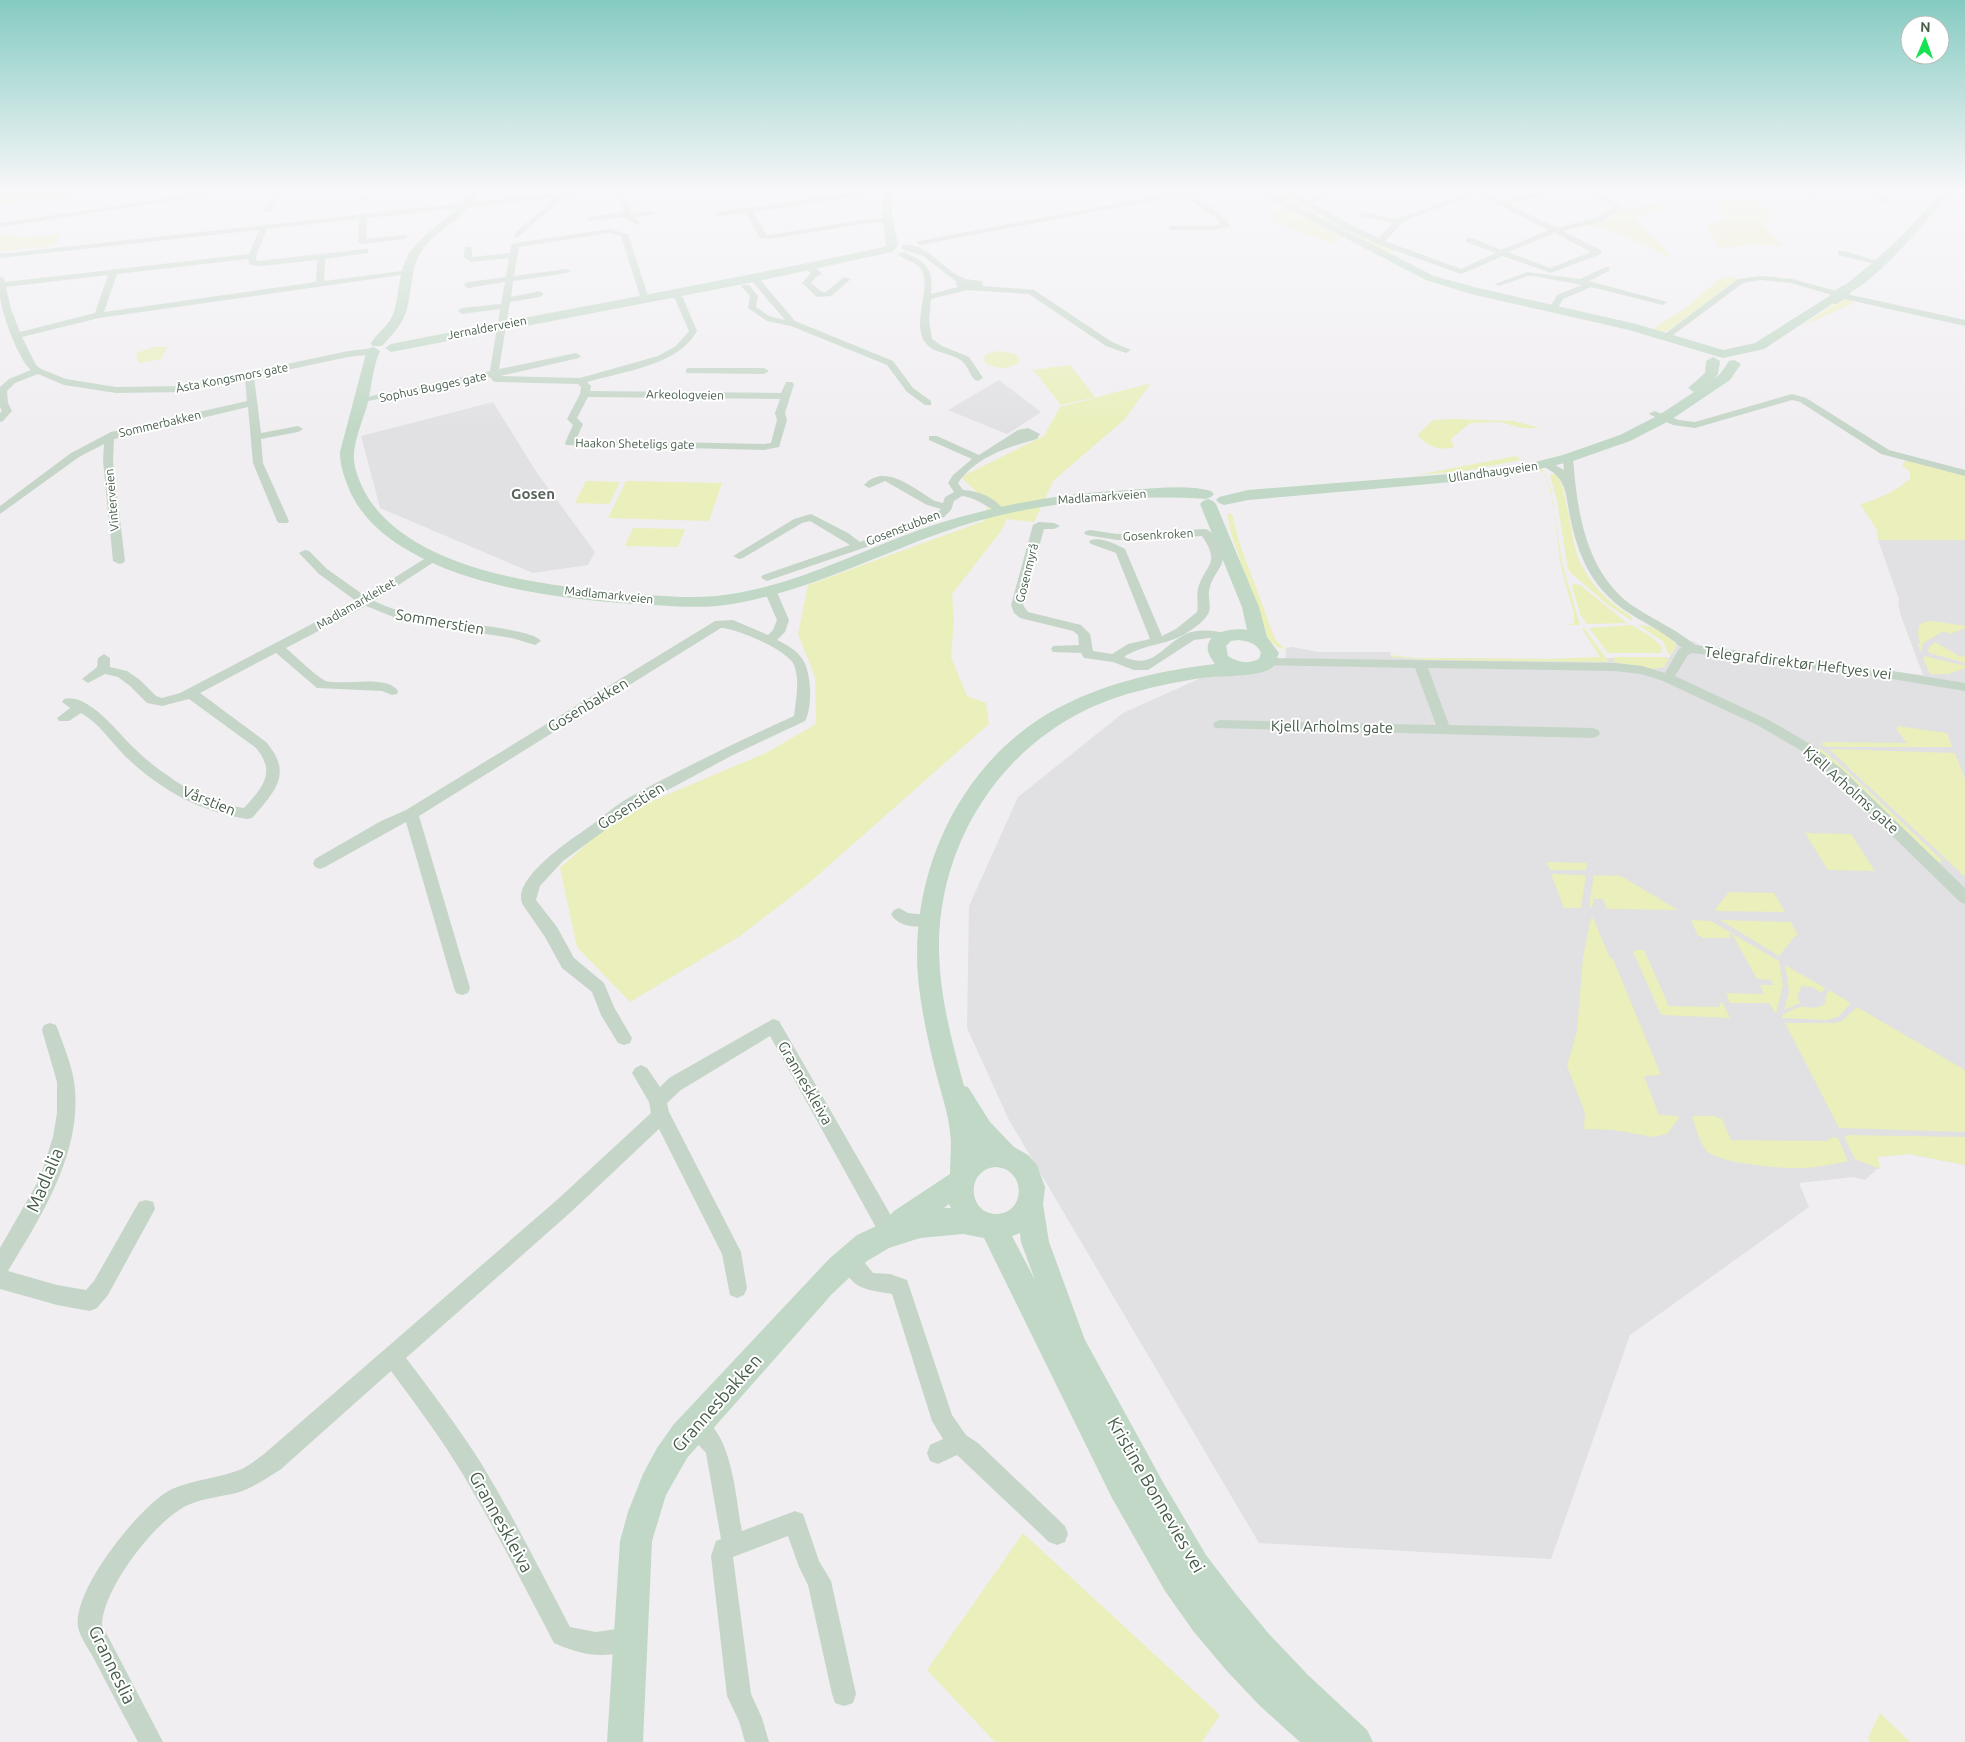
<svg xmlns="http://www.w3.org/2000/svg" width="1965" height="1742" viewBox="0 0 1965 1742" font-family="Ubuntu,sans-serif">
<rect width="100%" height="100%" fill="#f0eef1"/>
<!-- education -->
<path fill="#e1e0e2" d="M999 380 1041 412 1007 434 948 410Z
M493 402 537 473 595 552 588 565 533 573 380 508 361 436Z
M1884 539 1965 540V1165L1909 1154H1892L1878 1157 1880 1169H1877L1865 1180 1853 1177 1799 1183 1809 1207 1630 1335 1551 1559 1259 1543 1009 1120 967 1028 969 906 1018 797 1123 713 1212 673 1285 663 1286 648 1292 647 1319 652H1390L1391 656 1415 658 1548 659 1663 657 1669 658 1676 647 1675 643 1692 641 1705 648 1923 675 1901 616 1898 603 1899 599 1878 540Z"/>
<!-- green -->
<path fill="#eaefbc" d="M0 188H19L21 195 33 194 43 199 0 204Z
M21 188H130L45 198 34 193 24 194Z
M1280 194 1287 195 1288 198 1306 205 1350 230 1396 251 1387 252 1279 197Z
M1726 198 1758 201 1774 213 1763 226 1783 246 1754 244 1720 248 1705 227 1729 218 1715 205Z
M1655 205 1665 209 1634 218 1671 256 1668 257 1619 233 1596 226H1579L1608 220 1623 208Z
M1285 207 1342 237 1329 243 1306 233 1293 230 1271 216Z
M11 234 20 238 60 234 54 246 0 251V236Z
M1729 276 1735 278 1737 281 1669 330 1662 332 1653 329 1687 307 1718 280Z
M1845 297 1854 303 1800 327Z
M154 347H168L161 359 139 363 136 353Z
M1000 351 1015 354 1020 359 1019 362C1010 370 996 369 985 363L984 357 989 353Z
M1070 365 1095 397 1061 405 1033 370Z
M1151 383 1125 419 1053 481 1034 522 1007 519 1001 531 952 594 954 621 951 657 967 696 986 703 989 724 809 883 740 936 630 1002 577 947 560 868 619 815 766 753 816 724 815 677 798 634 808 585 984 521 988 503 961 477 1044 436 1060 407Z
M1454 419 1514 421 1540 428H1522L1500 422 1470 423 1451 439 1454 447C1437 451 1430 447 1417 435L1433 420Z
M1516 456 1521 460 1464 471 1417 475Z
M1906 460 1965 474V540H1878L1877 530 1860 504C1877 500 1896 491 1910 479V472L1902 465Z
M1542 468 1551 490 1562 563 1580 625H1568L1574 623V614C1569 597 1564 579 1560 561 1557 543 1554 477 1539 469Z
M1556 474C1563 483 1564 495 1567 507 1571 523 1572 541 1578 557 1587 582 1609 603 1632 617V621L1608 605 1571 573 1568 569 1557 500 1550 476 1552 474Z
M586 481 620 482 609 504 575 503Z
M626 481 722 483 709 521 608 518Z
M1227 514H1232L1239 542 1275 639 1286 650 1278 647 1266 638 1231 533Z
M633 528 685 529 678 547 625 546Z
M1574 584 1580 585 1627 623 1587 624 1580 614 1572 586Z
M1934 621 1965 626V628L1950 634 1944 631 1923 643 1921 652 1918 644H1920L1918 634 1919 625 1924 622Z
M1632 625 1653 638 1662 647 1661 653H1608L1589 628Z
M1638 625C1649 624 1674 635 1676 647L1671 655 1668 654 1663 641Z
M1584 628 1609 662 1430 660 1391 657 1390 655 1415 658 1548 659 1600 657 1582 629Z
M1935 642 1961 657 1965 655V663L1929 653 1928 649Z
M1924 656 1962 665H1965V668L1949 674H1930L1923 658Z
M1615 657H1663L1669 659 1664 667 1653 669 1614 662 1613 660Z
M1898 726 1947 733 1952 747H1825L1821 744 1824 742 1907 743 1896 729Z
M1819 747 1844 768 1943 861 1936 863 1819 751Z
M1833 749 1955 753 1965 779V877L1830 750Z
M1805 833 1851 834 1875 871 1828 870Z
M1547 862 1587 863 1586 870H1550Z
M1551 874 1586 875 1581 908H1564Z
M1594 875 1621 876 1678 910 1607 909 1603 899H1594L1592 907H1589Z
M1729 892 1774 893 1785 912 1716 911 1715 909Z
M1591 918H1593L1610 958 1613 959 1661 1075 1644 1076 1659 1115 1677 1116 1679 1118 1667 1134 1658 1136 1652 1137 1615 1130 1584 1129 1585 1113 1567 1066 1577 1031 1583 957Z
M1691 920 1711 921 1779 961 1783 985 1776 1014 1769 1003H1730L1726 993 1764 994 1760 985H1774L1771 980 1757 979 1732 934H1729L1731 938H1703L1701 936H1698Z
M1720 920 1791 922 1798 936H1795L1779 956Z
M1636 950H1644L1669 1006 1720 1007 1719 1003H1723L1730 1018 1661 1015 1633 952Z
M1785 965 1825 988 1821 993 1812 987 1802 986 1797 995 1800 1003 1784 1010 1789 992Z
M1829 990 1851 1003 1838 1017 1825 1020 1782 1018V1015C1788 1012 1797 1006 1803 1007 1812 1007 1819 1010 1826 1002L1825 997Z
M1857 1007 1965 1070V1132L1839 1128 1785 1023H1835L1842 1021Z
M1692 1116H1714L1722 1119 1731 1140 1827 1141 1833 1137 1838 1138 1848 1161C1833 1164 1817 1168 1802 1168 1783 1169 1720 1164 1707 1151 1699 1142 1696 1128 1692 1116Z
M1848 1135 1965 1137V1165L1909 1154 1878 1157 1880 1169 1855 1159 1844 1137Z
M1023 1533 1220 1715 1202 1742H995L927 1670Z
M1880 1713 1910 1742H1870L1868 1738Z"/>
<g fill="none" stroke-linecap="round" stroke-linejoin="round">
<!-- street -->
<path fill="#c5d6c8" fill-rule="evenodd" d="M237 188H257L0 227V223Z
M276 188H284L271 212H265L264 210Z
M363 188H371L369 200 365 202 361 200Z
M602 188H627L620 190 631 208V213L652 211 656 213 652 215 634 217 640 223 636 225 625 217 588 221V217H591L623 212V208L614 191 565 197 518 237H515V233L555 198 367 218 366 239 404 235 408 237 404 239 362 244 358 242 359 219 267 229 256 256 257 261 365 249H368V253L325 259 324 281 401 271 405 273 401 275 99 318 22 337 36 365 41 369 66 379 116 387 184 386 348 351 374 348 379 351 374 354 348 357 254 377 261 433 298 426 303 429 298 432 261 439 263 463 289 521 287 523H279L277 521 253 463 248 407 114 439 113 461 125 561 123 563 119 564 113 561 103 461 104 444 79 457 0 514V506L71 453 111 432 247 401 245 379 184 392 116 393 64 385 38 374 15 383 7 391 8 403 12 411 3 421 0 422V413L2 411 0 407V387L9 379 31 370C18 359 2 314 0 297 0 290 0 283 0 277H3L5 282 249 254 259 230 0 258V254ZM248 259 250 265 262 266 317 260 316 282 104 312 117 274ZM108 275 95 313 20 332 11 309 6 287Z
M884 188H892L887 192 753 212 766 234 770 235 862 220 890 218 891 220 887 222 862 224 770 239 760 238 746 213 717 216 713 214 717 212Z
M1277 188H1286L1309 201 1331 188H1341L1314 204 1349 224 1379 238 1393 223 1360 216V212L1397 219 1471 192 1466 188H1476L1502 201 1542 192 1570 188H1594L1623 207 1603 221 1563 231 1601 250V254L1551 273 1503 256 1461 274 1377 244 1343 228ZM1587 190 1614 207 1597 217 1557 228 1508 204 1542 196ZM1477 194 1549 230 1501 250 1472 238H1466V242L1496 253 1461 269 1385 241 1404 221ZM1555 233 1591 252 1550 268 1508 252Z
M1803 188H1811L1819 195 1812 197Z
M1865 188H1874L1891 201 1884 203Z
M1182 191C1198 199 1218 209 1230 225L1229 227 1212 230H1169V226H1212L1221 224 1217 219 1183 195 920 245 916 243 920 241Z
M610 229 628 234 649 299 648 301 641 299 621 236 610 233 519 247 514 276 567 269 571 271 567 273 513 281 511 297 540 291 544 294 540 297 510 302 499 369 576 353 581 356 579 358 500 376 580 378 658 356 676 346 689 331 675 299 670 294 677 292 683 298 697 331C679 365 622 372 587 382L591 386 590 391 781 393 786 382H792L794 384 785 413 787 420 779 447 764 450 566 445 565 443 573 425 567 419 580 394 581 387 578 384 496 382 493 381 490 377 368 401V397L371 396 490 371 500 309 462 314 458 311 462 308 501 304 505 282 468 288 464 285 468 282 506 277 509 258 471 262 464 257 465 247H471L473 257 510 253 511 245 515 243ZM588 397 780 399 775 413 777 420 771 443 764 444 576 440 583 424 577 418Z
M902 245C928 242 942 270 963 278 968 280 976 280 982 281L983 286 1034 290 1112 342 1131 350 1126 353 1106 346 1029 294 967 290 931 299 929 320 932 339 942 346 969 357 983 378 978 381 975 380C968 373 968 364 959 359 947 352 930 353 923 339 913 318 933 284 920 268 914 261 904 260 897 254L904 252C926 262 934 269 931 294L958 287 956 284 957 282 923 256 902 249Z
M1838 251H1844L1884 263 1880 265 1838 255Z
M806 265H812L822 274 816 277 811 283 822 292H826L844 277 851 279 831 296 817 297 802 283 811 273 806 269Z
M1606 267H1609V271L1589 281 1667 302 1663 305 1591 287 1563 299 1556 311 1553 312 1549 309 1557 295 1582 285 1534 276H1528L1499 286 1495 284 1527 272 1580 279Z
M751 276H757L795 321 893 361 913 388 931 401V405H925L907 392 887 365 791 326 767 321 748 308 750 296 742 287 743 285H749L758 296 756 307 769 316 785 320 751 280Z
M1761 276 1792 279 1851 295 1965 320V326L1849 300 1791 283 1761 280 1743 283 1669 338H1663L1662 336 1738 279Z
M689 368H764L769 371 764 374 686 373V369Z
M1792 394 1806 398 1889 450 1965 470V476L1881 454 1800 402 1792 400 1695 428 1673 425 1649 414 1654 411 1679 420 1695 422Z
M1028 428 1040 434 1037 439C1008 447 976 457 958 483L963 490C979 491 994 497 1004 510L1003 512C995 514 978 497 962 496L954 501 951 510 944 517 881 542 767 581 763 579 761 577 763 575 850 545 810 521 802 523 743 558 739 559 733 556 794 519 811 514 848 533 860 542 936 513 941 509 927 505 885 481 869 488 864 485C885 462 914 489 935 501L943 503 945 497 954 492 948 483 953 475 972 459 929 440V436H937L979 455 1018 430Z
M1568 455 1573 458C1577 510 1585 570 1630 604 1651 619 1675 628 1695 645L1886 670 1965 683V691L1886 678 1692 653 1688 655 1675 676 1767 719 1812 745 1843 770 1965 888V904L1960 902 1833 778 1802 751 1757 725 1663 681 1641 674 1615 671 1428 668 1449 725 1593 728 1598 730 1600 733 1598 736 1593 738 1215 728 1213 725 1215 722 1220 720 1436 725 1415 668 1263 665 1261 662 1263 659 1267 658 1615 663 1642 666 1665 673 1679 649 1682 648C1651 620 1619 617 1593 578 1582 561 1575 541 1571 521 1567 507 1568 486 1556 475 1552 470 1545 469 1541 464L1542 462H1550L1564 470 1563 458Z
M1039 522 1054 523 1060 526 1054 529H1044L1023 605 1028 612 1081 625 1090 634 1093 651 1112 654 1128 644 1150 639 1116 553 1091 544 1089 542 1091 540C1102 537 1115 544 1125 549L1162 636 1176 629 1197 612C1199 605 1196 597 1198 589 1204 565 1222 565 1202 536L1117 540 1086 535 1084 533 1086 531 1090 530 1117 534 1205 529C1210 530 1213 534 1216 539 1233 568 1212 568 1209 592 1208 599 1212 607 1208 614 1204 621 1197 626 1191 630 1170 646 1144 643 1124 657 1154 670 1161 646 1186 634 1200 628 1216 631 1229 634L1231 637 1225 641 1210 638 1194 640 1148 670H1134L1113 662 1084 658 1081 653 1053 652 1051 649 1053 646 1079 645 1078 635 1073 631 1020 618 1014 613 1011 605 1033 525Z
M305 550 309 551 327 569 365 596 429 556H437L439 558 437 560 374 601C389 608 405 613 422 617 443 622 532 628 541 641L535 645 512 638 422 624 396 618 366 606 286 648C294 655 318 678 326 681 344 686 387 674 398 691L397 694 392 695 382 691 317 688 276 653 200 693 266 742C293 773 276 791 252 818L247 819C200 812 159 789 125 756 111 742 99 723 81 713L69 721H59L57 718 70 708 62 702 64 699C88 692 119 734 134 748 144 758 155 767 167 775 190 792 215 804 244 808 262 788 277 773 256 748L189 699 162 706 147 703 130 686 118 677 105 674 88 683 82 679 97 667 98 658 104 654 110 658V667L127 671 140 680 156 696 162 698 180 693 356 601 319 574 299 553Z
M770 586 776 590 789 620 785 632 777 640C785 644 795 649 800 656 812 668 813 707 805 721L733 755 638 806 563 861 540 886 536 900 557 927 574 958 604 983 614 1007 632 1038 630 1043 624 1045 618 1043 601 1015 592 992 562 968 545 937 523 905C509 879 575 837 593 824 605 815 617 804 630 797 683 768 739 741 794 716 796 699 800 681 794 665 789 651 736 628 721 628L419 816 470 988 468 993 462 995 456 993 454 988 406 822 325 867 320 869 315 867 313 863 315 859 381 821 406 810 715 621 733 620 768 635 773 630 777 620 764 590Z
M899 908 908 913 935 916 937 920 935 924C921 929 898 928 891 914L894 910Z
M773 1019 779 1021 897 1226 900 1233 897 1240 890 1242 883 1240 770 1036 681 1090 667 1103 669 1112 741 1252 747 1288 744 1295 737 1298 730 1295 722 1254 659 1129 572 1211 406 1358C432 1392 458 1427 481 1463 513 1516 541 1572 570 1627L596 1632 630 1627 638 1631 642 1639 638 1647C608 1660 583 1656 554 1643 525 1588 497 1532 465 1478 443 1441 417 1406 391 1371L280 1470C265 1479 253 1488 236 1493 220 1497 203 1498 188 1505 156 1519 102 1590 102 1625L163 1742H138C123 1714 108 1686 93 1657 88 1648 80 1637 78 1627 72 1590 141 1504 172 1489 195 1479 220 1478 242 1469 250 1465 257 1459 264 1454L558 1199 651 1113 649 1102 632 1073 635 1068 641 1065 647 1068 660 1087 669 1078Z
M50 1023 56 1025 58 1030C64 1047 71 1063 74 1081 84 1150 42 1215 8 1271L57 1285 86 1290 94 1281 139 1202 146 1200 153 1202 155 1209 108 1295 97 1308 90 1311 57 1305 0 1289V1248L40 1178 53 1137 57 1113V1082L42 1030 44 1025Z
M849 1249 856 1252 873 1273 890 1274 907 1280 952 1415 966 1435 978 1443 1065 1526 1068 1534 1065 1542 1057 1545 1049 1542 957 1455 938 1464 930 1461 927 1453 930 1445 943 1439 932 1421 892 1294C863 1289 852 1290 839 1259L842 1252Z
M695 1413C733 1429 735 1495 742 1531L795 1511 803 1514 819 1561 831 1581 856 1694 853 1703 844 1706 835 1703 832 1694 808 1585 799 1567 788 1536 733 1557 751 1694 762 1718 769 1742H745L739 1721 727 1696 711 1556 716 1541 721 1539 706 1453 687 1432 684 1424 687 1416Z"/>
<!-- secondary -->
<path fill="#c1d8c6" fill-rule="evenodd" d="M471 188H481C465 223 435 227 419 255 410 273 412 293 406 312 402 325 391 336 382 346H372L371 343C378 332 390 325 394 312 400 292 398 270 410 252 427 227 458 217 471 188Z
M883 188H908L907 190 892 192V215L898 245 892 252 754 282 391 352 385 348 391 344C555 311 720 282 884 247L886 245 882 215Z
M1170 188H1183L1188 192 1203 188H1221L1220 190 1187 198Z
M1249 188H1262L1434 276 1474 287 1636 324 1723 350 1755 343 1831 295 1835 294 1841 298 1764 349 1723 358 1629 330 1471 294 1426 280Z
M1943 188H1953C1939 208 1862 299 1841 294L1839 291 1841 288C1879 259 1914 227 1943 188Z
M374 347 380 351C373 366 372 385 368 402 363 422 350 446 355 467 380 566 534 585 617 592 649 595 684 599 716 596 787 589 853 554 919 530 988 506 1056 494 1128 490 1155 489 1185 484 1211 491L1214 494 1211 497 1206 499C1127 494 1036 502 961 526 881 552 802 596 717 606 696 608 672 606 651 605 577 601 476 590 411 552 385 538 360 516 349 489 344 476 340 466 340 452L365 357 369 348Z
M1713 357 1720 361 1718 374 1714 379 1720 374 1729 361 1734 360 1741 364 1730 380 1669 421 1630 441 1573 461 1523 473 1463 481 1248 500 1224 505 1219 503 1216 500 1219 497 1248 490 1463 473 1523 465 1563 455 1620 435 1659 415 1694 392 1688 388 1705 373 1706 361Z
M1208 499 1213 501 1216 504 1259 607 1267 637 1279 653C1277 657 1276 663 1273 667 1259 678 1220 675 1202 678 1175 682 1147 688 1121 696 1010 731 937 836 939 952 940 998 952 1042 964 1086L968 1087 990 1122 1014 1147 1028 1155 1037 1165 1045 1187 1043 1204 1049 1242 1085 1340 1164 1484 1206 1555 1235 1593 1269 1634 1308 1675 1367 1730 1373 1742H1300L1260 1706 1226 1670 1194 1632 1165 1591 1112 1498 984 1238 963 1234 920 1238 889 1248 867 1261 832 1294 687 1458 666 1495 652 1541 643 1742H607L620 1541 628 1512 643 1474 657 1448 674 1424 830 1258 857 1235 883 1223 894 1211 950 1174C950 1160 952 1146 950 1132 948 1112 941 1093 936 1073 928 1041 921 1009 918 977 909 869 964 755 1062 706 1108 682 1164 670 1215 664 1212 659 1206 652 1208 645 1212 630 1236 628 1247 630L1242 607 1200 504 1203 501ZM1238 640C1248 641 1257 643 1261 653L1259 659C1249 664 1238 663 1228 656L1226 646 1231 641ZM996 1167C1026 1169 1026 1212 998 1214 967 1215 965 1169 996 1167ZM949 1204 951 1208H944ZM1020 1233 1021 1242 1035 1280 1012 1236Z"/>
<!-- secondary-bridge -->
<path stroke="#c1d8c6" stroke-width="12" d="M1835 298 1845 291"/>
</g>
<!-- sky -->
<linearGradient id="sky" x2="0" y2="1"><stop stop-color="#85cbc2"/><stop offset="0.44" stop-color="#f8f7f9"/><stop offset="1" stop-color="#f8f7f9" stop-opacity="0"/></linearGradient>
<rect width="1965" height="432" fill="url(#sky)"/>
<g text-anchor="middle" stroke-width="4" stroke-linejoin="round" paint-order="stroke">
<!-- far-street labels -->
<g font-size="12" fill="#465c4a" stroke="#fff">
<text transform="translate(487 328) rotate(-11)" y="4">Jernalderveien</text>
<text transform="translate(232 378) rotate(-11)" y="4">Åsta Kongsmors gate</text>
<text transform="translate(433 387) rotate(-12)" y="4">Sophus Bugges gate</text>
<text transform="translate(685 395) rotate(1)" y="4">Arkeologveien</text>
<text transform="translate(160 424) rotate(-13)" y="4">Sommerbakken</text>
<text transform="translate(635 444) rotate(1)" y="4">Haakon Sheteligs gate</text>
<text transform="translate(1493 472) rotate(-8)" y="4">Ullandhaugveien</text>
<text transform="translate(1102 497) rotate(-4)" y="4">Madlamarkveien</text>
<text transform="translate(112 500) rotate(-95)" y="4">Vinterveien</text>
<text transform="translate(903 528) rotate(-21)" y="4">Gosenstubben</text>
<text transform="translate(1158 535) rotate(-3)" y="4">Gosenkroken</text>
<text transform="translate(1027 573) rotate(-76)" y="4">Gosenmyrå</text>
<text transform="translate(609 595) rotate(6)" y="4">Madlamarkveien</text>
<text transform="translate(356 604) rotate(-30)" y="4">Madlamarkleitet</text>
</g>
<!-- far-quarter labels -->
<g font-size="15" font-weight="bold" fill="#5b635d" stroke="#fff">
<text x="533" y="499">Gosen</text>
</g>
<!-- street labels -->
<g font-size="15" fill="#465c4a" stroke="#fff">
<text transform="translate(440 622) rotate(10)" y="5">Sommerstien</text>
<text transform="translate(1798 663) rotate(7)" y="5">Telegrafdirektør Heftyes vei</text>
<text transform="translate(588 705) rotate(-31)" y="5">Gosenbakken</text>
<text transform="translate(1332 727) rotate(1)" y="5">Kjell Arholms gate</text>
<text transform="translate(1851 790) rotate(42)" y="5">Kjell Arholms gate</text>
<text transform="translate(209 801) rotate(22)" y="5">Vårstien</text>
<text transform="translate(631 806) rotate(-32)" y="5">Gosenstien</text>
<text transform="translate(805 1083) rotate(60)" y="5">Granneskleiva</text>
</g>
<!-- near-street labels -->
<g font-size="18" fill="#465c4a" stroke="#fff">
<text transform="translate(45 1180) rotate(-67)" y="6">Madlalia</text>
<text transform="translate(717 1403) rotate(-48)" y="6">Grannesbakken</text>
<text transform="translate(1156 1495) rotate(60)" y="6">Kristine Bonnevies vei</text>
<text transform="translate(501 1522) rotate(61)" y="6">Granneskleiva</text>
<text transform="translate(112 1665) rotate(64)" y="6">Granneslia</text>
</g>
</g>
<!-- north arrow -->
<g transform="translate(1925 40) rotate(2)"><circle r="24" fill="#ffffff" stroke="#b5beb7"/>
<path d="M0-4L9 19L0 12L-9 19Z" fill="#17e251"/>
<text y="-8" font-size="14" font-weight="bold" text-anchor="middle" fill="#465c4a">N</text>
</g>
</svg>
